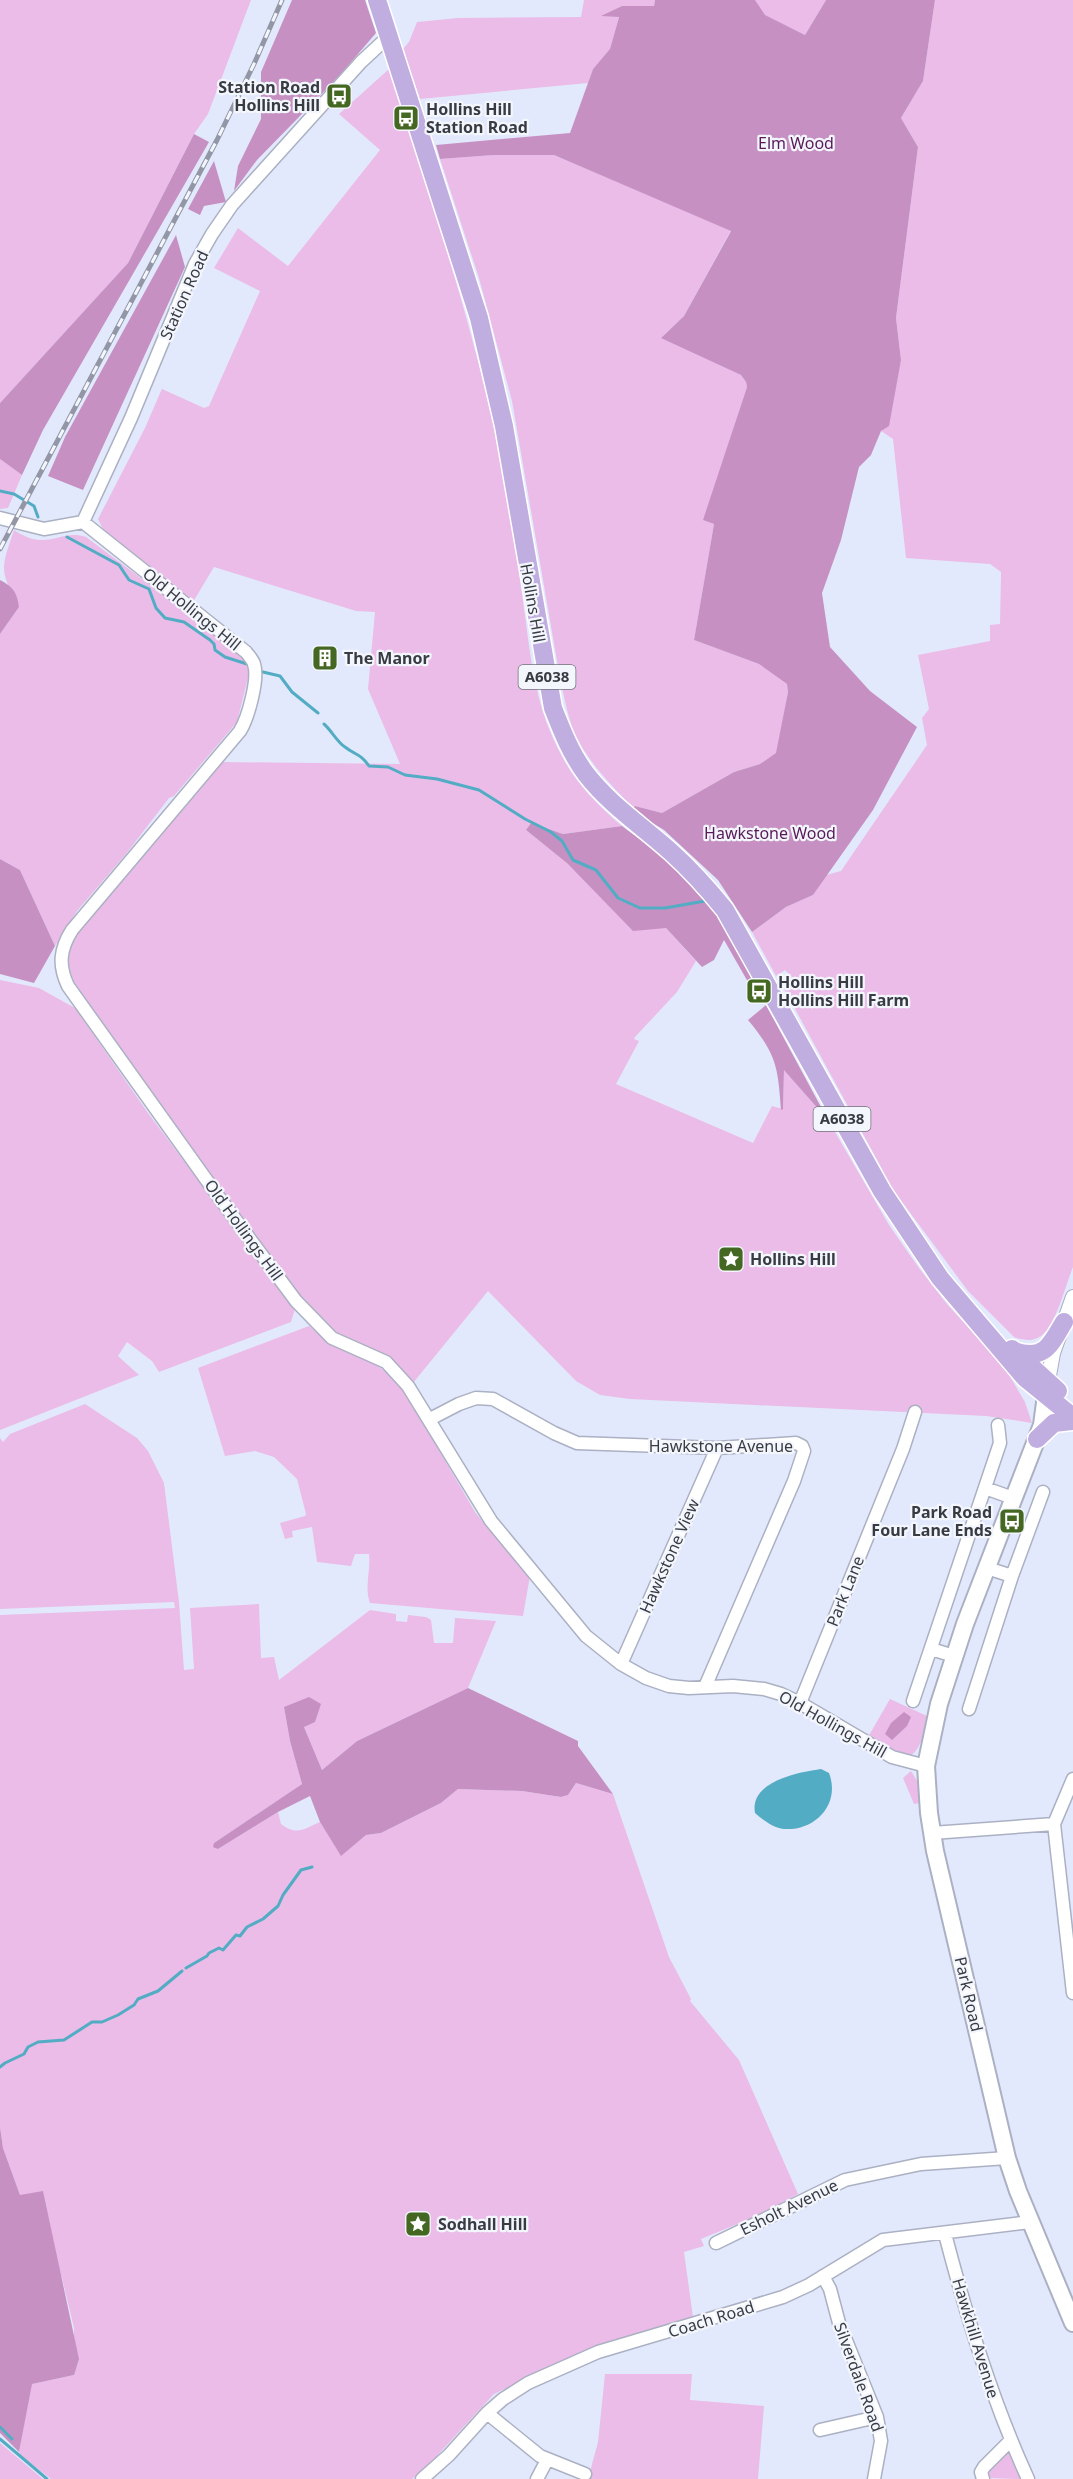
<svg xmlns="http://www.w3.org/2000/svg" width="1073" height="2479" viewBox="0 0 1073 2479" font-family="'Noto Sans',sans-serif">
<rect width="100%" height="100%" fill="#e3e9fd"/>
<!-- green -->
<path fill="#eabce7" d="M0 0H251L208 114 194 134 128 263 0 403Z
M584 0H655L654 6H622L603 16H619L610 50 593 69 588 83 420 99 403 49 409 42 417 22 458 18 581 17Z
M755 0H826L805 35 764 15Z
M935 0H1073V1267C1066 1284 1056 1325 1041 1336 1033 1342 1023 1340 1014 1337L968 1291 894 1191 782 985 792 977 785 970 776 976 752 932 786 907 813 895 826 875 841 871 927 745 922 718 929 709 918 655 990 641V625L1000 624 1001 572 990 564 906 558 893 439 881 431 901 360 896 318 918 147 901 118 923 81Z
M389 69C432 202 476 333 503 471 513 521 519 572 526 623 530 655 535 690 546 721 564 768 583 793 622 826L563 834 531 823 526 830 568 864 666 928 696 961 677 992 635 1037 634 1039 639 1041 616 1084 753 1143 772 1106 783 1109 784 1069 828 1120 889 1225 919 1268 947 1304 1005 1368 1025 1402 1032 1423 986 1416 630 1399 600 1395 576 1381 488 1291 413 1383 388 1356 335 1334 314 1313 267 1255 75 984C64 957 67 950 80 925L222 762 400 764 368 689 375 612 356 611 214 567 193 602 104 531 98 519 145 428 167 377 162 389 204 408 209 406 260 291 214 268 238 228 288 266 380 150 339 114Z
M494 155H554L731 230 684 316 662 337 741 375 746 382 747 387 704 520 714 524 694 640 759 664 787 684 788 692 777 753 760 764 734 772 662 813 635 806 633 808C612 786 588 762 575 734 568 718 565 700 561 684L512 401 479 278 440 159Z
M0 459 22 475 8 508 0 509Z
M14 530C48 553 60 528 86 537L245 656 251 666 237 722 174 796 169 798 126 854 77 911 55 946 20 870 0 859V634L19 607C0 570 0 571 14 530Z
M0 980 39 988 75 1008 148 1113 295 1309 291 1322 159 1372 152 1361 127 1342 118 1356 139 1375 0 1430Z
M309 1326 330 1343 360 1355 378 1366 396 1380 405 1392 475 1512 500 1543 530 1576 523 1616 370 1603C364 1587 371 1570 369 1554H355L351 1566 317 1562 312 1527 292 1531 293 1537 285 1539 280 1523 305 1516 306 1514 297 1479 274 1457 255 1451 225 1456 198 1368Z
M85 1404 137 1438 148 1451 164 1483 179 1602 184 1670 194 1669 190 1608 259 1604 261 1658 274 1657 279 1680 370 1610 396 1614V1621L407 1622 408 1615 426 1617 431 1620 434 1643H453L455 1618 496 1621 468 1688 357 1741 322 1770 304 1727 284 1707 290 1741 302 1784 214 1843 218 1849 278 1812 281 1824C297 1836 304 1829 320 1822L341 1855 366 1835 381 1833 441 1803 458 1789 522 1791 561 1797 568 1795 576 1783 613 1794 669 1957 691 1999 690 2001 739 2060 798 2194 759 2215 701 2239 704 2246 684 2252 693 2317 599 2345 494 2394 432 2461 412 2479H51L21 2456 19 2452 31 2384 74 2375V2328L62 2278 20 2195 3 2148 0 2127V1615L175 1608 174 1602 0 1609V1438L3 1442 10 1434Z
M890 1699 927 1716 928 1720C914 1771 907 1759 868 1737Z
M911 1771 919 1784 920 1803 914 1804 903 1778Z
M605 2374H692L690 2400 764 2406 758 2479H588L598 2442Z
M0 2443 43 2479H0Z
M1006 2452H1009L1020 2479 989 2478 987 2471Z"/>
<!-- forest -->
<path fill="#c691c2" d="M292 0H365L376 33 340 75 257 160 234 191 238 166 261 119V72Z
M655 0H755L765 15 805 35 826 0H935L923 81 901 118 918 147 896 318 901 360 889 426 881 431 871 455 859 467 841 540 822 593 830 647 870 691 917 727 873 810 813 895 786 907 752 932 718 880 664 830 631 810 635 806 662 813 734 772 760 764 776 753 788 692 787 684 759 664 694 640 714 524 703 520 747 387 746 382 741 375 661 338 684 316 731 231 554 155H494L440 159 436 145 570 133 593 69 610 49 619 17 601 16 622 6H654Z
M194 134 209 142 43 430 22 475 0 459V403L128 263Z
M214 161 226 202 204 206 200 215 188 209Z
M176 235 185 267 83 490 48 476 65 437Z
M0 580C13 587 17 592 19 607L0 634Z
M531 823 563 834 622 826C657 852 694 878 719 916 735 939 746 968 759 993L756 996 724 940 714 960 702 967 666 928 633 931 568 864 526 830Z
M0 859 20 870 55 946 34 983 0 974Z
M766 1005 828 1120 784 1070 783 1109 781 1110C778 1066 776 1054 748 1020Z
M468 1688 578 1741V1746L613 1794 576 1783 568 1795 561 1797 522 1791 458 1789 441 1803 381 1833 366 1835 341 1856 320 1822 310 1796 278 1812 218 1849 213 1847 214 1843 302 1784 290 1741 284 1707 309 1697 321 1704 315 1722 304 1727 322 1770 357 1741Z
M904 1712 911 1717 907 1726 892 1740 885 1734 891 1723Z
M0 2127 3 2148 20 2195 43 2191 79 2359 74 2375 32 2384 19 2452 0 2433Z"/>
<!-- water -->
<path fill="#52acc3" d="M821 1769 829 1773C841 1804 815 1831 784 1829 773 1828 763 1820 755 1813 749 1781 800 1772 821 1769Z"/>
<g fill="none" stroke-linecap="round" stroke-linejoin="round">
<!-- stream -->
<path stroke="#52acc3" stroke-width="3" d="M0 491 14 494 34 506 38 517
M67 537 119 565 129 580 149 589 156 608 165 618 184 622 210 640 214 644 215 650 225 657 247 664
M263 672 280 676 292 692 318 713
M324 724C332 731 337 742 345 747 355 755 360 753 369 766L388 767 405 775 437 779 479 790 525 819 551 832 562 841 573 860 596 870 618 898 640 908H665L705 901
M186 1968 207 1956 209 1953 219 1948 223 1950 236 1935 240 1936 247 1927 263 1919 278 1906 283 1895 301 1870 312 1867
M0 2067 5 2063 24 2054 28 2047 38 2042 64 2040 92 2022H102L118 2015 134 2005 138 1999 158 1991 182 1971
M0 2427 12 2439
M0 2439 47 2479"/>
<defs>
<path id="minor" d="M0 518 44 529 83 522 131 418 195 264 212 234 232 205 361 62 389 36
M83 522 246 652C249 656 253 660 254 664 259 679 248 718 240 731L72 930C60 949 58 965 68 986L218 1196 296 1301 332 1338 386 1362 408 1386 491 1521 586 1636 621 1664 646 1678 669 1686 689 1688 733 1686 764 1689 781 1694 800 1703 892 1757 926 1766
M430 1419 459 1404 476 1398 493 1399 554 1433 577 1443 717 1448 796 1443 802 1446 804 1451 794 1481 705 1687
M985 1488 1013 1498
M1012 1576 1043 1492
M931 1649 954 1656
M621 1664 717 1448
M913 1701 1000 1443 998 1425
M800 1703 903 1449 915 1412
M969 1709 1012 1576 987 1568
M1073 1779 1054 1824 1073 1993
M932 1833 1054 1824
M945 2234C967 2318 992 2400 1028 2479
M716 2243 845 2180 921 2164 1007 2158
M823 2276 830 2289 839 2323 877 2417 881 2441 874 2479
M487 2413 540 2456 585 2474
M820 2430 877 2417
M422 2479 449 2455 487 2413 503 2399 528 2383 598 2352 783 2297 809 2285 883 2240 1030 2222
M537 2479 547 2460
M983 2479 981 2472 984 2467 1010 2441"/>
<path id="tertiary" d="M1048 1381 1053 1353 1073 1297"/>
<path id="secondary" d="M1046 1395 1042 1425 965 1624 939 1704 926 1766 929 1813 935 1851 1007 2158 1018 2191 1073 2323"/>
<path id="primary" d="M377 0 479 318 504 426 553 708C562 731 571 754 586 774 610 805 642 826 671 852 691 870 708 889 725 910L882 1191 940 1278 1025 1378 1073 1417
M1012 1349 1058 1391
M1014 1351C1044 1361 1050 1346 1064 1322
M1037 1439 1054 1423 1073 1421"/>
</defs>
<!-- minor casing -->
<use href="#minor" stroke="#abb1c3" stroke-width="15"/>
<!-- tertiary casing -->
<use href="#tertiary" stroke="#abb1c3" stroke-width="16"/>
<!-- secondary casing -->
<use href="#secondary" stroke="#abb1c3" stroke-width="20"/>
<!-- primary casing -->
<use href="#primary" stroke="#fff" stroke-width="21"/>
<!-- minor -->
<use href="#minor" stroke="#fff" stroke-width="12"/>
<!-- tertiary -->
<use href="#tertiary" stroke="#fff" stroke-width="14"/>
<!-- secondary -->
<use href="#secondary" stroke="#fff" stroke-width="16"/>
<!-- primary -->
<use href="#primary" stroke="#c1aee0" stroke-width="18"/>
<defs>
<path id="rail" d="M0 549 217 140 254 64 282 0"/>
</defs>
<!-- rail casing -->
<use href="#rail" stroke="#9296a5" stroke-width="5"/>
<!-- rail -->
<use href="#rail" stroke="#f4f6fe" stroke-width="3" stroke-dasharray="9" stroke-linecap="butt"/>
</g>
<!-- icons -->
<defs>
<symbol id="bus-square" viewBox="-11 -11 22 22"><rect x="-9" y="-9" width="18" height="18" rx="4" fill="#446821" stroke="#f4f6fe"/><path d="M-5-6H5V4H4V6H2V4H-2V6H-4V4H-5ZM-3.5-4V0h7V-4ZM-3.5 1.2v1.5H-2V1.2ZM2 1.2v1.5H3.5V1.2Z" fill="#fff"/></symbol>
<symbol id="building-square" viewBox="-11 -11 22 22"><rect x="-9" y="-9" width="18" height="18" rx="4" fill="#446821" stroke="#f4f6fe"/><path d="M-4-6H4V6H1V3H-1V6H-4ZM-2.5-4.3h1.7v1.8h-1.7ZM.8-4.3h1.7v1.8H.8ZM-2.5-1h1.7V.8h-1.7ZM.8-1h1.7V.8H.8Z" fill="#fff"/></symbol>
<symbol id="sight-square" viewBox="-11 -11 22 22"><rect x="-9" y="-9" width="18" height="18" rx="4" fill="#446821" stroke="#f4f6fe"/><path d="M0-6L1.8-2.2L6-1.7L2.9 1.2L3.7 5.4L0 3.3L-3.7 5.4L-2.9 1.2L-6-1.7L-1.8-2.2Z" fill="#fff"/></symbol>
</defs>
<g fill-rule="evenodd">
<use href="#bus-square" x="324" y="81" width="30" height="30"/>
<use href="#bus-square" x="391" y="103" width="30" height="30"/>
<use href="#building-square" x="310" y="643" width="30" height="30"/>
<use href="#bus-square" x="744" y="976" width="30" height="30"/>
<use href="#sight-square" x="716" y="1244" width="30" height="30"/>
<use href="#bus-square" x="997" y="1506" width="30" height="30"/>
<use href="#sight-square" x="403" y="2209" width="30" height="30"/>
</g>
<g text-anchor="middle" stroke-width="4.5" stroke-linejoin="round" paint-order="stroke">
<!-- shield labels -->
<g fill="#f4f6fe" stroke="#71737b" stroke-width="1.5">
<rect x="518.5" y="665" width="57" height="24" rx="4.5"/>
<rect x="813.5" y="1107" width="57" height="24" rx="4.5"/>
</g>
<g font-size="15" font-weight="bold" fill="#393b43">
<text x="547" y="682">A6038</text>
<text x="842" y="1124">A6038</text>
</g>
<!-- poi labels -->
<g font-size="16" font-weight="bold" fill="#393b43" stroke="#f4f6fe" text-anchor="start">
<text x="320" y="93" text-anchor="end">Station Road<tspan x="320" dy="18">Hollins Hill</tspan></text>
<text x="426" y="115">Hollins Hill<tspan x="426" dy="18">Station Road</tspan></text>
<text x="344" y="664">The Manor</text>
<text x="778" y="988">Hollins Hill<tspan x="778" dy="18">Hollins Hill Farm</tspan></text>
<text x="750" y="1265">Hollins Hill</text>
<text x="992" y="1518" text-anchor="end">Park Road<tspan x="992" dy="18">Four Lane Ends</tspan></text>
<text x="438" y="2230">Sodhall Hill</text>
</g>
<!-- park labels -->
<g font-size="16" fill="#591a58" stroke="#f4f6fe">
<text x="796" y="149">Elm Wood</text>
<text x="770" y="839">Hawkstone Wood</text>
</g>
<!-- street labels -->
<g font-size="16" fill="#393b43" stroke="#f4f6fe">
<text transform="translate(184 295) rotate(-66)" y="6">Station Road</text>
<text transform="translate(533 603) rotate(80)" y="6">Hollins Hill</text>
<text transform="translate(192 609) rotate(39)" y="6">Old Hollings Hill</text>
<text transform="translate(244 1230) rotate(54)" y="6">Old Hollings Hill</text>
<text x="721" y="1452">Hawkstone Avenue</text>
<text transform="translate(669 1556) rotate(-66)" y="6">Hawkstone View</text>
<text transform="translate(845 1591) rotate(-68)" y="6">Park Lane</text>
<text transform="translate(833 1724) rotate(29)" y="6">Old Hollings Hill</text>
<text transform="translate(969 1994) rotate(77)" y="6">Park Road</text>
<text transform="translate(789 2207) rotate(-26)" y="6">Esholt Avenue</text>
<text transform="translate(711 2319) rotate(-17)" y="6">Coach Road</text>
<text transform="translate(976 2338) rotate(73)" y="6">Hawkhill Avenue</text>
<text transform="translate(859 2377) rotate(70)" y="6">Silverdale Road</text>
</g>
</g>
</svg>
